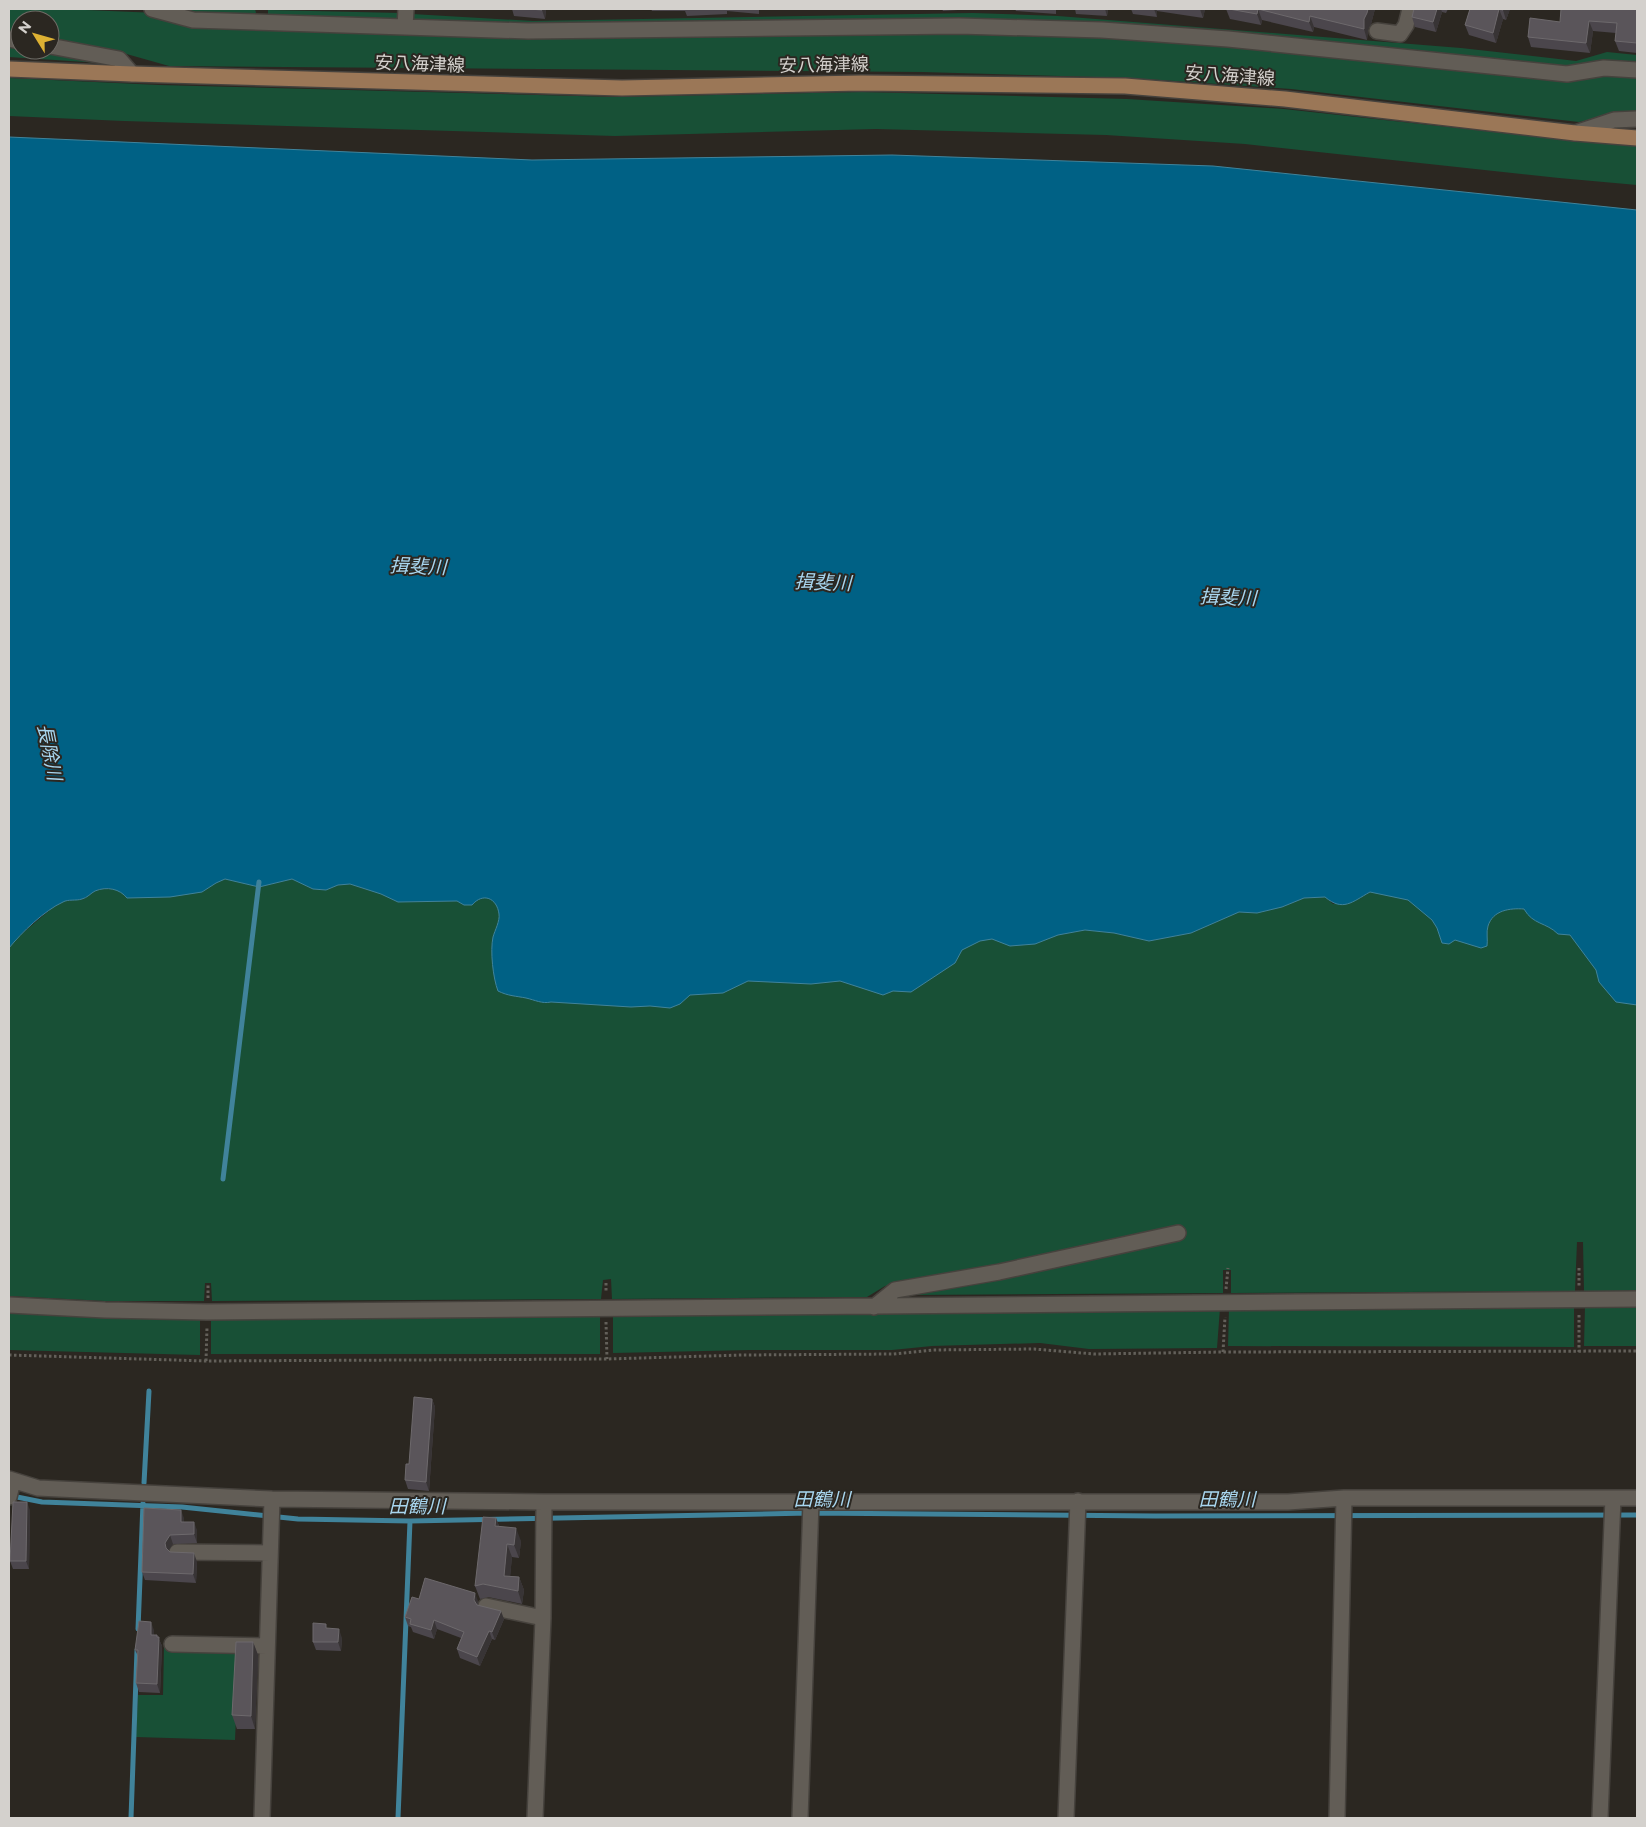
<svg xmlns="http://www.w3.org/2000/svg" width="1646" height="1827" viewBox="0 0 1646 1827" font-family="Montserrat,'Noto Sans JP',sans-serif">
<rect width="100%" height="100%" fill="#2b2721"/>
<!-- green -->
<path fill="#185036" d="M9 9H63L157 13 191 25 957 31 1100 36 1637 76V113L1616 114 1579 122 1291 89 1131 78 922 72 169 66 123 53 50 40V20H20V35L9 33Z
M171 9H255L256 13 252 17 192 15Z
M268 10 401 13 400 21 271 17 268 14Z
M973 13 1058 16 1461 48 1576 61 1607 52 1637 55V66L1557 69 1104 26 532 27 411 21 412 14 533 21Z
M9 44 20 46V50H46L116 64 9 57Z
M9 78 159 85 616 97 862 92 1127 99 1284 109 1576 141 1637 146V185L1559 178 1245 144 1106 135 876 129 615 136 124 121 9 116Z
M225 879 259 887 292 879 313 889 326 890 338 885 350 884 381 894 398 902 457 901 464 905 483 897 588 920 1014 932 1058 935 1085 930 1114 933 1149 941 1191 933 1239 912 1257 913 1282 907 1304 898 1325 897 1333 904 1359 898 1370 892 1491 898 1637 939V1291H1584L1583 1242H1577L1575 1291 1231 1293V1270H1223V1293L911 1295 1181 1227 1166 1228 1003 1265 902 1284 885 1286 867 1297 612 1299 611 1279 603 1280 601 1299 212 1301 211 1283H205L204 1301H105L9 1296V948L18 937 51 909 64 901 84 899 95 891 101 889H116L123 893 202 892 216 883Z
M1574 1306V1347L1228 1346 1229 1308Z
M1585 1306H1637V1346H1584Z
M1220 1308 1217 1348 1089 1349 1040 1343 932 1346 892 1350H750L613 1353V1315Z
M9 1312 200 1319V1355L9 1350Z
M600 1316V1354H211V1319Z
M164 1647 239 1649 235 1740 136 1737 138 1695H163Z"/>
<!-- water -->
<path fill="#006185" stroke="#40839b" d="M9 137 532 160 892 155 1213 166 1637 210V1005L1616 1002 1599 982 1596 970 1570 935 1558 934C1546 922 1533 925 1524 909 1510 908 1493 910 1488 926 1486 932 1488 940 1487 946L1481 948 1455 940 1449 944 1442 943 1437 928 1432 920 1408 900 1370 892C1352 902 1343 912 1325 897L1304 898 1282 907 1257 913 1239 912 1191 933 1149 941 1114 933 1085 930 1058 935 1035 944 1010 946 992 939 980 941 962 950 955 963 911 992 893 991 883 995 840 981 811 984 748 981 723 993 690 995 680 1004 670 1008 650 1006 631 1007 551 1002C542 1004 535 1000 526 998 516 996 508 996 498 991 493 978 490 951 493 937 495 930 500 921 499 914 497 898 483 892 472 905H464L457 901 398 902 381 894 350 884 338 885 326 890 313 889 292 879 259 887 225 879 216 883 202 892 170 897 127 898C120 889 107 886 95 891 91 893 87 898 82 899 76 901 68 899 63 902 45 910 21 933 9 948Z"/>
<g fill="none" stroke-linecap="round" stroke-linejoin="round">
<!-- stream -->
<path stroke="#40839b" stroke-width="5" d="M223 1179 259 882
M144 1483 149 1391
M12 1496 42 1502 182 1507 298 1519 410 1521 809 1513 1155 1516 1637 1515
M138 1629 143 1503
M131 1818 137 1650
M398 1818 410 1521"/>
<defs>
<path id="minor" d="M152 9 193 20 528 31 959 26 1102 30 1228 39 1567 74 1604 68 1637 70
M405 27 406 9
M1377 31 1400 34 1406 25 1410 9
M9 39 20 41
M50 46 119 59 132 74
M1575 133 1614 120 1637 119
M9 1305 105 1310 207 1312 1637 1299
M874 1307 895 1290 999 1272 1178 1233
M9 1479 38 1488 272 1499 544 1502H1288L1344 1498H1637
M9 1497 13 1481
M177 1552 270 1553
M486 1606 543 1618
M172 1644 267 1646
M262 1818 272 1499
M535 1818 543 1618 544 1502
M800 1818 811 1502
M1066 1818 1078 1501
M1337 1818 1344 1498
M1600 1818 1613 1498"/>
<path id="major" d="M9 69 132 74 622 88 861 83 1125 86 1285 99 1575 133 1637 138"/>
</defs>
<!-- minor casing -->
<use href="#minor" stroke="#46423d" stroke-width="18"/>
<!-- major casing -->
<use href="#major" stroke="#46423d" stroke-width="18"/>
<!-- path -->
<path stroke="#63605a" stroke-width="3" stroke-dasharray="2.5 2.5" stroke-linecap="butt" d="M1579 1268V1286
M606 1283V1293
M1226 1289 1228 1268
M208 1298V1284
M1579 1315V1352
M606 1322 607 1359
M1223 1352 1225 1317
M9 1355 206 1361 607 1359 743 1355 893 1354 933 1350 1034 1349 1094 1354 1223 1352 1637 1351
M206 1361 207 1327"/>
<!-- minor -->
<use href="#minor" stroke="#625d56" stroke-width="15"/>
<!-- major -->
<use href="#major" stroke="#9b7757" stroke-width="15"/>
</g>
<!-- wall -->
<path fill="#4b464c" d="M512 9H546L545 19 514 16Z
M651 9H759V14L727 11V14L687 16 685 11H652Z
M942 9H973L943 11Z
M1015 9H1056V14L1016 11Z
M1075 9H1108L1107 16 1076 14Z
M1131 9H1205L1203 18 1157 11V17L1133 14Z
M1226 9H1375L1371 24 1368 29 1367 40 1314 27 1313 32 1262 20 1261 25 1230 19Z
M1414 9H1448L1446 13 1442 12 1436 32 1415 27 1412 17Z
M1470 9H1510L1506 20 1503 19 1496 43 1469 35 1465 25Z
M1637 9V53L1619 51 1615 41 1616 33 1593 31 1590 53 1531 47 1528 37 1560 22Z
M432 1399 435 1407 429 1491 408 1489 405 1480 409 1464Z
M144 1508 184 1518V1522L197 1530V1543L173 1544 168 1550 170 1552 197 1562 196 1583 145 1580 142 1572Z
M30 1510 29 1569H13L10 1561Z
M496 1518 499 1526 521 1541 519 1558 512 1557 510 1576 519 1577 524 1590 522 1604 488 1597 480 1599 475 1586Z
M419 1599 478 1601V1605L504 1619 495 1640 492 1639 480 1666 460 1658 457 1649 461 1638 437 1629 434 1639 413 1632 411 1627 408 1626 405 1617Z
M328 1629 342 1638 341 1651 316 1650 313 1642Z
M154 1630V1635L158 1637 162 1646 160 1693 139 1692 136 1683 138 1656 135 1650Z
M253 1642 258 1655 255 1729H237L232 1715Z"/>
<!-- shaded-wall -->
<path fill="#383435" d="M542 9H546L545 19 542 10Z
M1105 9H1108L1107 16Z
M1154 9H1156L1157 11V17Z
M1200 9H1205L1203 18Z
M1258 9 1262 20 1261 25 1257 14Z
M1368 9H1375L1371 24 1368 29 1367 40 1364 29V19Z
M1437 9H1441L1442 12 1436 32 1433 22Z
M1499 9 1503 19 1496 43 1493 33Z
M1503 9H1510L1506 20 1503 10Z
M1310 16 1314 27 1313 32 1309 22Z
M1589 21 1593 31 1590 53 1586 43Z
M432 1399 435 1407 429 1491 426 1482Z
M27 1502 30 1510 29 1569 26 1561Z
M181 1510 184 1518V1530L181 1522Z
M496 1518 501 1532 495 1526Z
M194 1522 197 1530V1543L194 1534Z
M516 1528 521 1541 519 1558 514 1545Z
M170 1535 173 1544 168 1551 166 1548 165 1543Z
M507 1544 512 1557 509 1589 504 1576Z
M194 1553 197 1562 196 1583 193 1574Z
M519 1577 524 1590 522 1604 518 1591Z
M475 1593 478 1601 477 1608 474 1600Z
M501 1611 504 1619 495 1640 492 1632Z
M434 1620 437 1629 434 1639 431 1630Z
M151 1622 154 1630V1643L151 1635Z
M339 1629 342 1638 341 1651 338 1642Z
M489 1631 492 1639 480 1666 477 1657Z
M157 1635 162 1646 160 1693 157 1684Z
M253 1642 258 1655 255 1729 251 1716Z"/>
<!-- building -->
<path fill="#5a555a" stroke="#6d696c" d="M529 9H542V10Z
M1229 9H1368L1367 13 1364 19V29L1310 16 1309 22 1258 9 1257 14Z
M1414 9H1437L1433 22 1412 17Z
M1470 9H1503V10L1499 9 1493 33 1465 25Z
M1561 9H1637V43L1615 41 1617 23 1589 21 1586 43 1528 37 1530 18 1560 22Z
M414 1397 432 1399 426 1482 405 1480 406 1464H409Z
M13 1502H27L26 1561H10Z
M144 1508 181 1510V1522H194V1534L170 1535 165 1543 166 1548 170 1552 194 1553 193 1574 142 1572Z
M483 1517 496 1518 495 1526 516 1528 514 1545 507 1544 504 1576 519 1577 518 1591 483 1584 475 1586Z
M425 1578 475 1593 474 1600 477 1605 501 1611 492 1632 489 1631 477 1657 457 1649 464 1632 434 1620 431 1630 410 1624 411 1619 405 1617 412 1597 419 1599Z
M139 1621 151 1622V1635H157V1637H159L157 1684 136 1683 138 1650H135Z
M313 1623 326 1624V1628L339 1629 338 1642H313Z
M236 1642H253L251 1716 232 1715Z"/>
<g text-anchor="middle" stroke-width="4" stroke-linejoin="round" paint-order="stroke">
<!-- street labels -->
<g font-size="18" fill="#d4d1cd" stroke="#2b2721">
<text transform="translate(420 64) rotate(2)" y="6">安八海津線</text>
<text transform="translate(824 65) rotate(-1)" y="6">安八海津線</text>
<text transform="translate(1230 76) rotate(4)" y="6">安八海津線</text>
</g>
<!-- water labels -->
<g font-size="19" font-style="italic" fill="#a8d6ef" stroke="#2b2721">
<text transform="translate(418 566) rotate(2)" y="7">揖斐川</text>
<text transform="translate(823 582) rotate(2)" y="7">揖斐川</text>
<text transform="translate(1228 597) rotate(2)" y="7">揖斐川</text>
<text transform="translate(50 752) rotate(79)" y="7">長除川</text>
<text x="822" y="1506">田鶴川</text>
<text x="1227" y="1506">田鶴川</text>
<text x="417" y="1513">田鶴川</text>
</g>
</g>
<!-- border -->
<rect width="1646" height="1827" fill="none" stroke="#d4d1cd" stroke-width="20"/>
<!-- north arrow -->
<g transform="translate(35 35) rotate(307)"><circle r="24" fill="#2b2721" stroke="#6f6b66"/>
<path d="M0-4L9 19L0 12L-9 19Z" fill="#ddb133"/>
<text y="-8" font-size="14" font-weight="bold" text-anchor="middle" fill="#d4d1cd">N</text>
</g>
</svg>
